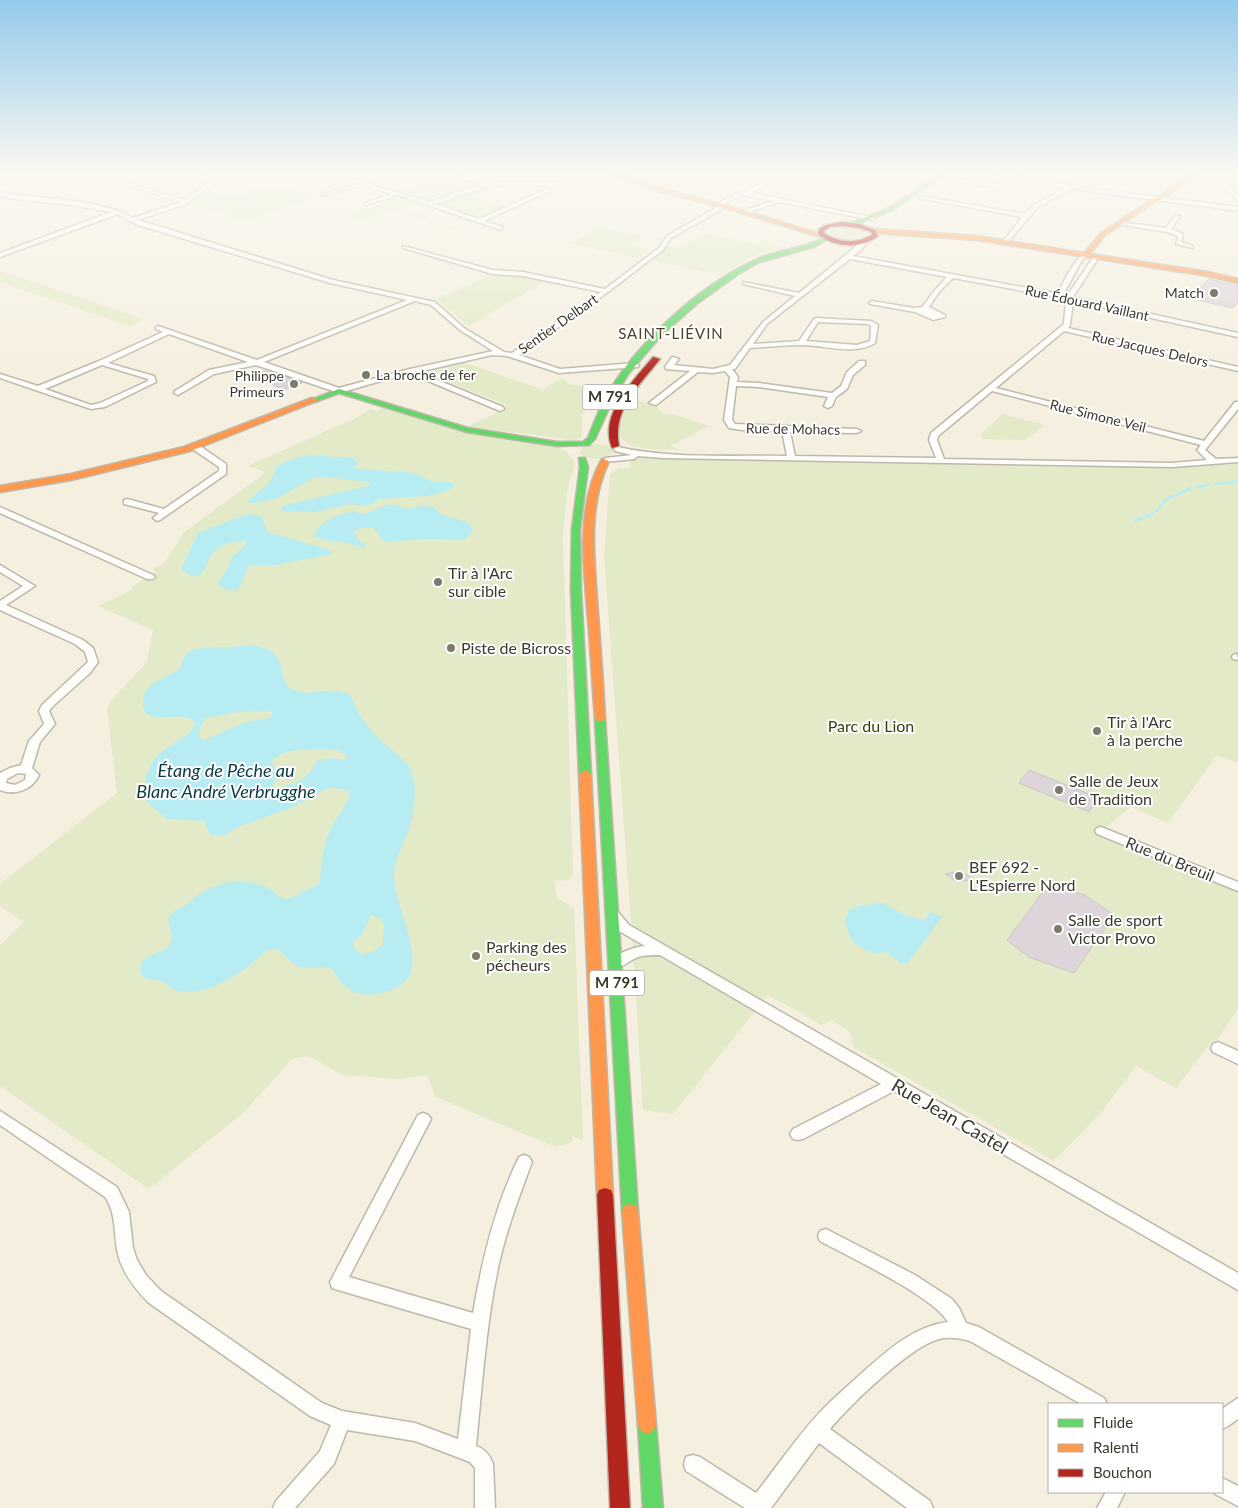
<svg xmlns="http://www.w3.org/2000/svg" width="1238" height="1508" viewBox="0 0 1238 1508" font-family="Lato,sans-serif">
<rect width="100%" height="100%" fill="#f5efdf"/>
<!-- green -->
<path fill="#e2eac7" d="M84 173H148L120 182 82 175Z
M336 173H404L371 184Z
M452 176 485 184 403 209 455 228 451 229 397 211 357 220 348 211 383 204 380 201 404 194 399 192 417 186 415 185 424 182 429 184Z
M273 185 317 196 249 221 183 204 203 190 234 196 254 189 259 190Z
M462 194 507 206C479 226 463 214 434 204Z
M601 227 644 236 629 246 650 250 637 258 570 243Z
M841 227 856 228 869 234C860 245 838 240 827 234L828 230Z
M704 234 757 244 764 240 783 248 757 255 722 275 648 260 667 246 678 248Z
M0 271 144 319 129 326 0 282Z
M495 273 513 274 546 281 469 326 436 299Z
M460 361 543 390 562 378 569 384 603 390 596 402 582 414V433L580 438 574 440 479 428 468 426 503 410 507 405 425 373Z
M632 400C643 402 656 403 662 413L676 415 709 426 670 446 681 450C643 449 597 453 632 400Z
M382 408 475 434 557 447 567 452 575 463 567 491 563 537 573 876 564 881 555 880 557 898 574 908 583 1141 572 1136V1142L555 1147 436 1097 427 1075 399 1079 343 1075 308 1056 292 1059 245 1111 149 1189 0 1086V945L24 922 0 906V884L117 793 107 709 112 699 147 662 153 630 98 606 133 589 131 587 156 571 153 569 164 564 184 532 264 474 263 471 248 466 354 419 370 409 377 411Z
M1002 414 1045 425 1025 440 981 439 983 436 980 435Z
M596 444 607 446 613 450 612 453C603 460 589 461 580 454L582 447Z
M631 458 1149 467 1202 466 1238 462V763L1217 755 1168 823 1131 807 1101 831 1099 837 1238 892V1009L1217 1040 1212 1041 1176 1088 1136 1066 1101 1113 1054 1161 853 1047 851 1033 832 1020 822 1025 768 995 673 1114 643 1110 631 921 604 556 610 474 619 468H629Z"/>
<!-- water -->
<path fill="#b7ecf3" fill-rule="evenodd" d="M313 455 353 458 359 464 351 468 414 473 433 482H451L455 486 441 493 426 496 379 499 373 504 365 506 350 504 315 512 282 511 283 506 290 504 371 485 368 482 327 477 313 478 276 499 262 502 246 503 267 485 275 474 274 470C284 459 299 457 313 455Z
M386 505H395L407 509 423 506 434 507 441 514 466 522 471 526 472 531 466 539 459 540 426 539 384 542 374 528H360L353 532 355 535H359L356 537 366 546 365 548 343 542 328 541 314 536C319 522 340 512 355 512 357 512 360 514 363 514 371 513 378 507 386 505Z
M250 514 262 516 266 530 271 533 330 550 332 554 276 565H252L248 567 240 587 236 590H228L217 584 227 570 232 557 247 544 245 541C235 541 222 544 215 551 204 561 206 588 183 571L182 567 198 533 237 518Z
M250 645C293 649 275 680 292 689 309 699 331 684 350 695 355 702 356 711 362 718 367 724 371 731 376 736 389 750 408 757 413 778 417 795 413 817 407 834 402 848 395 858 394 873 392 914 445 979 381 993 370 996 353 995 345 986 339 981 336 974 331 968 319 965 306 972 294 964 286 959 282 948 272 949 264 951 256 960 250 965 231 980 200 998 175 990 170 988 167 983 162 981 154 979 148 982 141 974L140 967C145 952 161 956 169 945 178 935 164 926 170 916 173 910 183 908 188 903 212 882 242 874 272 890 276 893 279 897 284 899L291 898 319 884C322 867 322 849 329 833 334 818 346 809 350 794L345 789 328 788 295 806 236 828 226 835H212L208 832 205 821 167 819 147 802C144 793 144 783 147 774 157 743 188 743 195 724 188 706 143 731 143 704 143 697 145 691 150 686 159 678 171 676 181 668L182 661 186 653C206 644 228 649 250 645ZM270 711 273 714 270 718 243 723 205 740 200 738V727L206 718 238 712ZM326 749 337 750 349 757 343 760 329 758 316 761C308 781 296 782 277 789L273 788 278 771 273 766 272 761C285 747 308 750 326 749ZM371 915 381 919 384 923 383 945 375 951 361 955 354 947 353 942 362 935Z
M883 903 907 916 924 920 931 912 942 917 907 964 900 963 887 952 874 954 855 944 849 935 845 921 849 910 862 905Z"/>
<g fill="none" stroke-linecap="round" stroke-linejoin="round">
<!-- stream-far1 -->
<path stroke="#b7ecf3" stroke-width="2.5" d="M1215 484 1238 481
M1197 487 1207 485
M1156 511 1167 499 1191 488
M1145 517 1153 513"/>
<!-- stream -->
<path stroke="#b7ecf3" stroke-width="3" d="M1135 521 1148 515"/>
</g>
<!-- building -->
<path fill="#ded5db" stroke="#cbc5c3" d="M1209 279 1238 286V303L1233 308 1189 298Z
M265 371 287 377 302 383 284 390 265 381 250 377Z
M1029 770 1099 798 1089 812 1019 783Z
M960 871 973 879 958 882 945 874Z
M1048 885 1085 895 1114 915 1074 973 1029 957 1007 940Z"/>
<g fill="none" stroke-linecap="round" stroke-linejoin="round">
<defs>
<path id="street" d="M191 173 216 178 224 173H230L186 204 138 220 333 280 435 302 464 328 504 352 512 353 601 292 523 276 493 274 403 248V246L493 270 523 272 605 289 659 248 667 236 719 206H716V204L740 192H746L777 173H783L752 193 875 218 872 220 780 202 744 214 742 211 773 201 743 195 723 204 726 205V207L671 238 663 250 608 292 519 355 560 369 635 363 639 365 638 367 559 373 507 356 492 355 418 372 503 407 504 409 500 411 409 373 339 393 256 365 214 374 178 395 174 393 175 391 209 370 248 362 169 334 108 363 154 376 156 382 105 407 91 409 0 378V374L38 386 99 361 163 332 156 329V327L158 326 257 360 407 300 330 283 138 225 118 214 0 257V253L111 212 64 204 26 201 0 196V192C42 200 95 197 133 218L180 202 124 184V182L184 200 212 181 189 176ZM415 301 431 305 460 330 493 351 410 369 339 388 264 362ZM102 365 148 379V381L100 403 91 405 45 389Z
M325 173H334L429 202 484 184 447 175V173L490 182H560L582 173H589L484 221 503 227 501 230 398 195 365 205V203L392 194 364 185 321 196V194L359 184ZM492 185 553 186 479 219 435 204Z
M990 173H1003L1088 188 1238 207V211L1072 189 1038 207 1006 244 1003 242 1022 217 918 198 921 196 1024 214 1034 205 1066 188Z
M1214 173H1219L1238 196V201Z
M950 177 998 184 1001 186 998 188 948 180Z
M1175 215 1180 216 1171 229 1183 234 1181 242 1193 246V248L1176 244 1178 236 1167 232 1116 224 1119 222 1166 228Z
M865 239 868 241 862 249 853 256 1055 293H1058C1064 282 1075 254 1088 254V256L1082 260 1063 295 1067 296 1094 256H1098L1099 257 1073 297 1238 333V337L1073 301 1070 325 1068 328 1238 367V371L1064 331 996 388 1204 441 1235 402H1238V409L1205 450 1216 459 1238 458V462L1172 467 663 458 638 456 634 459 605 462V458L632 455 615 451 614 449 618 447C670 459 733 455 787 456L782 431 742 430 729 428 724 420 730 377 725 371 713 373 698 372 656 405 649 403 690 371 666 369 665 367 672 357 679 359 674 365 713 369 730 365 763 322 795 296 743 284V282L799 293ZM850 259 947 277 935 290 922 307 914 308 872 301 869 303 870 304 915 312 933 320 945 317V315L929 307 939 292 953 278 1066 299 1064 324 931 433 929 440 936 458 795 456 790 432 857 433 861 431 857 429 735 424 732 420 736 386 759 387 828 397 824 406 828 408 832 406 836 397 847 389 853 375 865 365V361H859L847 372 841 386 832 393 759 383 737 382 738 377 732 369H735L750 348C767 347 784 345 801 345 825 345 854 356 875 343L878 325 871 321 816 318 814 319 799 341 753 344 767 324ZM818 322 868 324 871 326 870 341 857 345 806 341ZM992 391 1201 445 1197 450 1207 460 1172 463 944 459 937 440 938 436Z
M191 444H197L226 464V474L160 520 157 521 153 518 159 513 124 504V500L127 499 164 509 219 471V467L191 448Z
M0 507 153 575 155 577 153 579H147L0 513Z
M0 565 35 586 6 605 83 640 93 648 98 662 90 673 52 707 49 711 55 724 40 742 32 768 39 775C32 790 15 796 0 790V773L10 768 21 765 29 741 44 724 39 711 42 705 88 662 85 652 75 644 0 610V601L23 586 0 572ZM18 773 26 774 25 780 15 785 6 783 7 779Z
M1237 654 1238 660 1233 659 1232 657 1233 655Z
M1101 827 1238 882V891L1097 834 1095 831 1097 828Z
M613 910 618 912 629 925 1238 1273V1290L894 1091 803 1139 798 1140 793 1139 790 1134 793 1129 881 1084 660 955C653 955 645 955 638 957 629 960 622 970 611 967L609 963C616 953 633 947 645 946L619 931 607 915 608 912Z
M1218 1042 1238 1051V1064L1213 1052 1211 1048 1213 1044Z
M0 1111 117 1187 129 1212 133 1248 137 1260 146 1275 161 1291 322 1403 342 1411 415 1423 458 1439 471 1329 338 1290 332 1288 330 1282 418 1115 423 1113 428 1115 431 1119 349 1277 473 1313C482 1260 495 1206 519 1157L524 1155 529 1157 532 1162C519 1197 506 1231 498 1268 486 1326 482 1386 476 1446 485 1449 490 1455 493 1464L495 1508H475V1468L470 1462 415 1441 347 1430 334 1464 295 1508H273L276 1501 320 1451 331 1425 310 1416 149 1303C134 1288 121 1271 117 1250 114 1231 116 1213 105 1197L0 1125Z
M826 1229 915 1275 952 1299 959 1308 966 1323 979 1327 1104 1398 1107 1404H1081L970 1341C959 1338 947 1336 936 1340 908 1349 850 1405 830 1429L930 1501 933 1508H907L819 1443 771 1508H745L686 1471 684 1464 686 1457 693 1455 700 1457 756 1493C779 1464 800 1432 826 1406 838 1394 851 1383 863 1372 888 1350 914 1326 948 1322 933 1296 849 1257 820 1241L818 1236 820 1231Z
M1238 1398V1419L1228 1426 1222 1429V1409Z
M1222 1478 1238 1486V1506L1215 1494V1492H1222Z
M1106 1492H1125L1117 1508H1097Z"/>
<path id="fast" d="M941 173H947L893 210 853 225 848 224 889 208Z
M825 237 830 238 814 247 757 263 737 275 698 303 661 336 629 373 614 397 595 439 589 445 557 446 467 432 339 393 315 402 311 400 339 389 468 428 557 442H583L588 438C594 423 600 407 608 393 639 341 698 287 753 261 776 249 803 250 825 237Z
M579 458H585L588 467 580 529 581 590 591 774 585 778 579 774 571 590 572 529 580 467Z
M600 716 605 719 638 1211 636 1216 630 1218 624 1216 622 1211 595 719Z
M647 1416 653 1419 656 1425 663 1508H643L638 1425 641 1419Z"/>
<path id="slow" d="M609 173H617L659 188 736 208 826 236 821 237 732 210 655 190Z
M1190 173H1196L1165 198 1155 202 1105 235 1090 254 1208 272 1238 279V283L1208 276 977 240 873 233 870 231 873 229 977 236 1084 253 1101 233 1151 200 1161 196Z
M312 398 319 400 190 451 71 480 0 492V486L71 474 184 447Z
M602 459 609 461C588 505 594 553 597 600 600 640 603 679 605 719L600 722 595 719C593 690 591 661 589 631 585 579 574 506 602 459Z
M585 770 591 774 613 1195 611 1200 605 1202 599 1200 597 1195 579 774Z
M630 1204 636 1206 638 1211 656 1425 653 1431 647 1434 641 1431 638 1425 622 1211 624 1206Z"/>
<path id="jam" d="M841 222 860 224 875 230 878 236C862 249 834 248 818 234L819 229 826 225ZM841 226 859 228 871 232 872 235C856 244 839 243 824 233V231L830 227Z
M653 357 660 359C639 386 612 409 619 446L612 448C598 415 634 380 653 357Z
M605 1188 611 1190 613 1195 630 1508H610L597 1195 599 1190Z"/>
</defs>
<!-- street casing -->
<use href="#street" stroke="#bdb8ab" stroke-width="3"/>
<!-- fast casing -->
<use href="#fast" stroke="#bdb8ab" stroke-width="3"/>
<!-- slow casing -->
<use href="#slow" stroke="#bdb8ab" stroke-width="3"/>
<!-- jam casing -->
<use href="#jam" stroke="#bdb8ab" stroke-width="3"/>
<!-- street -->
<use href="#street" fill="#fefdfa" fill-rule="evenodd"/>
<!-- fast -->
<use href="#fast" fill="#63d668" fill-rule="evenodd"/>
<!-- slow -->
<use href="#slow" fill="#ff974d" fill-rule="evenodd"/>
<!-- jam -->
<use href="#jam" fill="#b3261e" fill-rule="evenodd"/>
</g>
<!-- sky -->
<linearGradient id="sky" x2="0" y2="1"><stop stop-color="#94caec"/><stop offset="0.45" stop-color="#faf8f1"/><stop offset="1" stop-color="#faf8f1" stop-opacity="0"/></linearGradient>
<rect width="1238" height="385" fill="url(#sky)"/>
<!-- markers -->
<g fill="#7d796b" stroke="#fff" stroke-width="2">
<circle cx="1214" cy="293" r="5"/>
<circle cx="366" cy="375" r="5"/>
<circle cx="294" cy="384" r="5"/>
<circle cx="438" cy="582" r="5"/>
<circle cx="451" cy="648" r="5"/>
<circle cx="1097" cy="731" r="5"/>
<circle cx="1059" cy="790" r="5"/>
<circle cx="959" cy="876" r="5"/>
<circle cx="1058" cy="929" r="5"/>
<circle cx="476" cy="956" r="5"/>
</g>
<g text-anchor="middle" stroke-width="4" stroke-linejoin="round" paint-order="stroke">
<!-- far-poi labels -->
<g font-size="14" fill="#3d392d" stroke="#fff" text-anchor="end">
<text x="1204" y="298">Match</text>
<text x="376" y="380" text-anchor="start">La broche de fer</text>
<text x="284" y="381">Philippe<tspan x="284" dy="16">Primeurs</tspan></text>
</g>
<!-- far-street labels -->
<g font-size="14" fill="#3d392d" stroke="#fff">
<text transform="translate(1087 303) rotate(12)" y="5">Rue Édouard Vaillant</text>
<text transform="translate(558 324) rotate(-35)" y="5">Sentier Delbart</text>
<text transform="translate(1150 349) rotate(13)" y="5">Rue Jacques Delors</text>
<text transform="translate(1098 416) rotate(14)" y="5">Rue Simone Veil</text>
<text transform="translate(793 429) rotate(1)" y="5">Rue de Mohacs</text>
</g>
<!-- far-neighbourhood labels -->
<g font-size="15" letter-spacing="1" fill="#4c4229" stroke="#fff">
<text x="671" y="339">SAINT-LIÉVIN</text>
</g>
<!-- shield labels -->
<g fill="#fff" stroke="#77746c" stroke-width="1">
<rect x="582.5" y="384.5" width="55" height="25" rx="4"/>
<rect x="589.5" y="970.5" width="55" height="25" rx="4"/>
</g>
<g font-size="15" font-weight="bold" fill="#3d392d">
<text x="610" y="402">M 791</text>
<text x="617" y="988">M 791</text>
</g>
<!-- poi labels -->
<g font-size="16" fill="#3d392d" stroke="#fff" text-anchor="start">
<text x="448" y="579">Tir à l'Arc<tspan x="448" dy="18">sur cible</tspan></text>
<text x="461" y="654">Piste de Bicross</text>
<text x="1107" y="728">Tir à l'Arc<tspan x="1107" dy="18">à la perche</tspan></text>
<text x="1069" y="787">Salle de Jeux<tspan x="1069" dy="18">de Tradition</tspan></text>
<text x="969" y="873">BEF 692 -<tspan x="969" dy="18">L'Espierre Nord</tspan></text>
<text x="1068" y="926">Salle de sport<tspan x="1068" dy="18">Victor Provo</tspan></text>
<text x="486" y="953">Parking des<tspan x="486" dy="18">pécheurs</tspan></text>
</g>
<!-- park labels -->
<g font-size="16" fill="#32420e" stroke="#fff">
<text x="871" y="732">Parc du Lion</text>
</g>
<!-- street labels -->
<g font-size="16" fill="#3d392d" stroke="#fff">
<text transform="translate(1170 859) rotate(22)" y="6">Rue du Breuil</text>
</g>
<!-- water labels -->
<g font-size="18" font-style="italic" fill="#093b43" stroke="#fff">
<text x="226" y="777">Étang de Pêche au<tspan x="226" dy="21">Blanc André Verbrugghe</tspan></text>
</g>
<!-- near-street labels -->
<g font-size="19" fill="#3d392d" stroke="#fff">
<text transform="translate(950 1116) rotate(30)" y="7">Rue Jean Castel</text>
</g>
</g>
<!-- legend -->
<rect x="1048" y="1403" width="175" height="90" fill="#ffffff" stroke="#b1b0ab"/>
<rect x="1058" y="1419" width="25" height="8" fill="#63d668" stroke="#b1b0ab"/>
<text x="1093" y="1428" font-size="15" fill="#3d392d">Fluide</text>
<rect x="1058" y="1444" width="25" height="8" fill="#ff974d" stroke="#b1b0ab"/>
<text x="1093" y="1453" font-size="15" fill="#3d392d">Ralenti</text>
<rect x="1058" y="1469" width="25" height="8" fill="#b3261e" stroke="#b1b0ab"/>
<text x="1093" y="1478" font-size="15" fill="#3d392d">Bouchon</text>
</svg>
